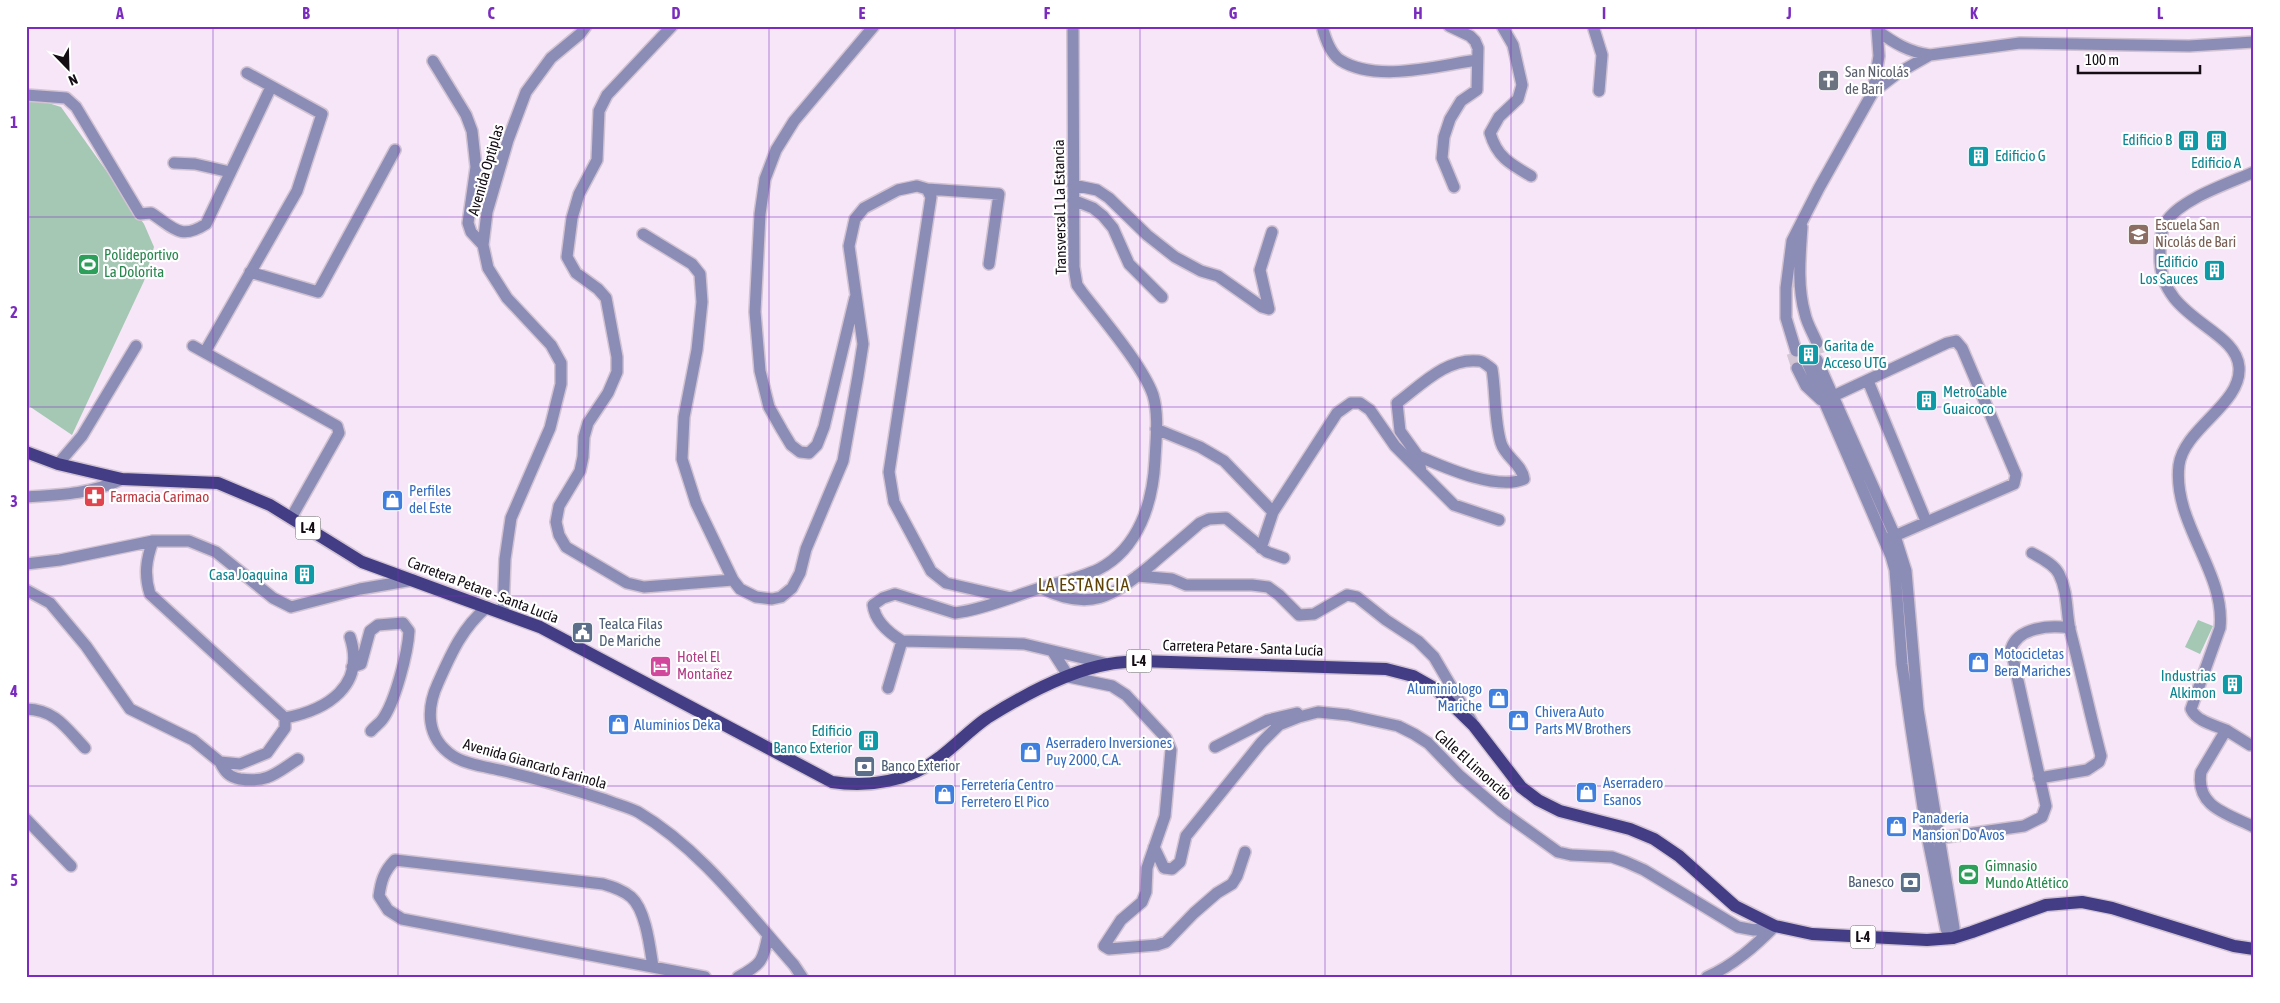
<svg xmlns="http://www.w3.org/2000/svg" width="2280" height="1003" viewBox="0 0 2280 1003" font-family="'Asap Condensed',sans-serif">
<rect width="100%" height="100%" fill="#f6e6f7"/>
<!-- green -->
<path fill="#a4c8b3" d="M26 96 61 107 144 224 154 247 144 281 72 435 26 404Z
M2198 620 2213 626 2200 654 2185 647Z"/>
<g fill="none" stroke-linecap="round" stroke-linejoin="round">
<!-- minor-tunnel -->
<path stroke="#d4c6d5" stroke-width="11" stroke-dasharray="11 5.5" stroke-linecap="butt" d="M1817 343 1822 358
M1802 349 1808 364
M1792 353 1797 368"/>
<defs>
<path id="minor" d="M672 26 607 95 599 111 597 160 579 194 572 218 567 257 576 273 598 289 606 298 617 357V372L608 393 588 423 584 437 583 457 580 471 559 506 556 522 559 535 566 547 627 583 644 587 733 580
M1073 26 1074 267 1077 285 1082 292C1102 318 1143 366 1153 395 1159 415 1156 439 1155 460 1153 502 1139 548 1099 569 1080 578 1057 583 1037 589 1012 597 987 608 961 612L955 613 895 594 883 598 873 605C875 622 889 633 902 641L1024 644 1108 664
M1322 26C1325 38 1330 53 1340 60 1376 83 1436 66 1477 60
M1449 26 1470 36 1475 41 1478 48 1477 90 1461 101 1450 119 1444 137 1442 158 1454 187
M1502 26 1513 45 1522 85 1518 99 1499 117 1490 133C1497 157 1510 164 1531 176
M1593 26 1602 55 1599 91
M1878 31C1894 43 1909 52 1930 55L2020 43 2189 46 2254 42
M433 61 466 115 472 131 476 167 468 223 471 232 483 245
M1873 92 1898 73 1930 55
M26 95 66 98 76 107 140 214 151 213C173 227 180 241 206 224L271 87
M174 163 195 164 230 172
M1073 185 1097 190 1109 198 1147 235 1175 257 1201 271 1218 276 1262 307 1269 309 1260 270 1272 232
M927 189 999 194 989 264
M1073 200 1093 208 1103 216 1113 228 1129 264 1162 297
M1802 227C1800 256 1797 286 1805 314 1807 324 1813 333 1817 343
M643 234 692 264 700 274 702 302 697 350 684 417 682 459 696 503 733 580 740 589 756 597 772 599 781 597 792 588 800 573 806 549 843 461 858 376 863 344 849 246 855 219 864 208 898 190 917 186 927 189 931 197 889 472 894 502 931 571 946 583 1011 598
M250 272 318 292 395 150
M855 298 824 427 817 445 809 453 800 452 791 445 782 430 769 407 760 371 755 312 760 214 765 179 776 150 794 121 874 26
M193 346 337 426 339 433 291 518
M1796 351 1786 318V288L1792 241 1819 188 1873 92 1879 56 1877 28
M205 352 297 191 322 114 247 73
M1817 360 1895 536 1906 571 1918 710 1954 928 1953 938
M1808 364 1891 556 1895 570 1902 664 1911 728 1928 840 1946 929 1953 938
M1797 368 1806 386 1821 400
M1868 381 1926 521
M1827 399 1947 343 1956 341 1962 348 2016 475 2014 484 1890 538
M1156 429 1200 447 1224 461 1273 512
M1418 456C1444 467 1496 491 1524 479 1522 464 1505 457 1501 443 1494 420 1496 393 1492 369 1488 366 1483 361 1479 361 1447 357 1420 386 1397 403L1400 431 1418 456 1421 471
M58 464 82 436 136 346
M26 497C59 495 92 494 122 479
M1261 548 1273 512 1337 413 1351 403H1360L1370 410 1395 446 1454 505 1499 520
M2032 553C2041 558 2054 564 2059 574 2068 592 2066 611 2070 630 2081 672 2090 714 2101 756L2099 762 2087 770 2039 778
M26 564 60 560 153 541
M1137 576 1172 579 1186 585H1252L1268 587 1279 595 1299 615 1314 614 1347 595 1357 597 1386 620 1418 641 1434 657 1472 722
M1041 588C1090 612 1112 597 1151 565 1167 551 1184 537 1200 523L1209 519 1226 518 1267 552 1284 558
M26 590 50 603 86 646 130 709 193 740 220 762 240 764 267 753 285 728V718L150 594C144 575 146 560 153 541H189L216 552 273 598 291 607 360 589 413 580
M487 607C462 628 451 654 438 683 426 709 426 738 453 756 467 765 488 767 504 771 538 779 572 789 606 800 616 804 628 807 638 812 701 849 746 911 794 965L802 977
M503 613 505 559 511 518 550 428 561 384V363L551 345 507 298 488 268 483 245 487 212 508 140 526 92 551 58 580 34 586 26
M1053 652 1069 677 1112 686 1126 695 1166 738 1171 750 1165 816 1147 868 1146 892 1142 902 1121 920 1104 946 1109 949 1157 945 1166 942 1194 913 1217 893 1232 884 1237 876 1245 852
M352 667 361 664 370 631 378 625 403 623 409 631C408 652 395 703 382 720 379 724 374 727 371 731
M888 688 902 641
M26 709C56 710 66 728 85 748
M285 718C327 710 366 686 350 637
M2226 730C2214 725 2196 721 2191 709L2220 628C2226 572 2172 523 2179 465 2184 428 2242 404 2239 367 2236 327 2158 319 2160 255 2160 243 2160 233 2166 222 2180 199 2230 183 2254 172
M2250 745 2226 730 2201 772C2195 807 2228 814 2254 827
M1215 747 1268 720 1297 713
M220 762C225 772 229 777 240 779 268 783 276 773 298 759
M26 819 71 866
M1932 839 2024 826 2042 817 2046 806 2011 649C2018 627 2050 625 2070 628
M1154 847 1164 868 1172 869 1180 862 1186 836 1261 743 1279 725 1299 717 1318 712 1348 715 1398 726 1414 734 1428 743 1460 776 1501 811 1558 852 1571 855 1612 857 1626 862 1644 870 1738 927 1754 930 1775 926
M653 967C650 948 646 910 631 897 623 890 613 887 603 884L395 860C384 871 381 881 379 896L388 910 402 919 705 977
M738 977C762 964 763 961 768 935
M1707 977C1734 965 1755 946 1775 926"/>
<path id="major" d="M26 452 58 464 122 479 218 483 270 505 362 562 540 627 832 782C869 788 910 781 940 757 956 745 971 729 987 718 1022 696 1068 671 1109 664 1119 662 1129 662 1139 661L1386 669 1413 676 1436 689 1474 726 1521 787 1538 800 1560 811 1630 829 1654 839 1679 856 1735 906 1775 926 1812 934 1927 940 1953 938 1972 932 2046 905 2082 902 2112 908 2234 946 2254 949"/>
</defs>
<!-- minor casing -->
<use href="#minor" stroke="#d2c3d3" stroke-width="14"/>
<!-- major casing -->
<use href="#major" stroke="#d2c3d3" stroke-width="15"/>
<!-- minor -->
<use href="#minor" stroke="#8c8db7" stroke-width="11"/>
<!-- major -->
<use href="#major" stroke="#433d85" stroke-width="12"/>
</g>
<!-- grid -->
<path fill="none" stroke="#7b2cbf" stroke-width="1" stroke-opacity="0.55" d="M213 26V977M398 26V977M584 26V977M769 26V977M955 26V977M1140 26V977M1325 26V977M1511 26V977M1696 26V977M1882 26V977M2067 26V977M26 217H2254M26 407H2254M26 596H2254M26 786H2254"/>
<!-- icons -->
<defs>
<symbol id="church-square" viewBox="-11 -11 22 22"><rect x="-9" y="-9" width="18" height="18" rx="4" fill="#6b7280" stroke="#fff"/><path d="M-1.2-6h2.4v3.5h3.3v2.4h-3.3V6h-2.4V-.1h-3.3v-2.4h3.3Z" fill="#fff"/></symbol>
<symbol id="building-square" viewBox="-11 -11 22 22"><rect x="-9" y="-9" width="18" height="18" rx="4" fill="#0f9aa8" stroke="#fff"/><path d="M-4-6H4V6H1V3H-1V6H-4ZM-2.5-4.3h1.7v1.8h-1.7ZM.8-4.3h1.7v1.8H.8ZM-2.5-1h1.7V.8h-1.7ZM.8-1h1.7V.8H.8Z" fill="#fff"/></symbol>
<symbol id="school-square" viewBox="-11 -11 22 22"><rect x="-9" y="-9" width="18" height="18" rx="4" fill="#8d6e63" stroke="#fff"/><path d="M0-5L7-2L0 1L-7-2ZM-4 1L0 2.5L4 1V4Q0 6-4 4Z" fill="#fff"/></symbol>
<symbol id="stadium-square" viewBox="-11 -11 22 22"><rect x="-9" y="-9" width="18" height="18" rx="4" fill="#2e9e5b" stroke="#fff"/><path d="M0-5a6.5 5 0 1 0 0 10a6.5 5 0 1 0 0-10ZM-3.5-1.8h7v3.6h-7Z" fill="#fff"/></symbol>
<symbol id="pharmacy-square" viewBox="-11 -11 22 22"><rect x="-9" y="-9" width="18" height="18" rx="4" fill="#e0444e" stroke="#fff"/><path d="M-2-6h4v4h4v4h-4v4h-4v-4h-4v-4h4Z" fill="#fff"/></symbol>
<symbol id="shop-square" viewBox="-11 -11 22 22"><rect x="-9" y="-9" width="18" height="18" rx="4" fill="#3f7fe0" stroke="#fff"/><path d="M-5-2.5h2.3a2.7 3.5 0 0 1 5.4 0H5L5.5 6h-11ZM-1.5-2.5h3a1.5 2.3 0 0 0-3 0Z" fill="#fff"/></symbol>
<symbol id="civic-square" viewBox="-11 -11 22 22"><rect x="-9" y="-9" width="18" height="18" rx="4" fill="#5c6f8a" stroke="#fff"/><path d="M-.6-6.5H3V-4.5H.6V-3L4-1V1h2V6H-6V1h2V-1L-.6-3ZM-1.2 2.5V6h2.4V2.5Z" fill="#fff"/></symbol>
<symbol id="hotel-square" viewBox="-11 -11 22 22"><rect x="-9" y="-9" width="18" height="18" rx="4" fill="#d1479c" stroke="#fff"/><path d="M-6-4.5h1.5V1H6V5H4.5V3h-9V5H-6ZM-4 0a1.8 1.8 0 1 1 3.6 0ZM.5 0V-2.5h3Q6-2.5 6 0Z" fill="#fff"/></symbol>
<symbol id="bank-square" viewBox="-11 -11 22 22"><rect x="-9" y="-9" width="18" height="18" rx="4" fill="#5c6f8a" stroke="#fff"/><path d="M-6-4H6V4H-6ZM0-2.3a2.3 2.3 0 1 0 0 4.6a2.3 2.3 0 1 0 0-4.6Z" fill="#fff"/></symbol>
</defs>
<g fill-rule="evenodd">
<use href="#church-square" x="1816" y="68" width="25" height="25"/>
<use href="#building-square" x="2176" y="128" width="25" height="25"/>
<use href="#building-square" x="2204" y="128" width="25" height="25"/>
<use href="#building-square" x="1966" y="144" width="25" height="25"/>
<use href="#school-square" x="2126" y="222" width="25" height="25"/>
<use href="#stadium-square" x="76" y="252" width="25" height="25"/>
<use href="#building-square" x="2202" y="258" width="25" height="25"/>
<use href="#building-square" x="1796" y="342" width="25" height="25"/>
<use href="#building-square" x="1914" y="388" width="25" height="25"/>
<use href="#pharmacy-square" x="82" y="484" width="25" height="25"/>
<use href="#shop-square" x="380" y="488" width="25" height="25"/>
<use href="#building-square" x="292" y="562" width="25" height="25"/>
<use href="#civic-square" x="570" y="620" width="25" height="25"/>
<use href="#shop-square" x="1966" y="650" width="25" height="25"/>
<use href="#hotel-square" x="648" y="654" width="25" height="25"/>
<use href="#building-square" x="2220" y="672" width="25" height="25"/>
<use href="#shop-square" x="1486" y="686" width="25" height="25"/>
<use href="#shop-square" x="1506" y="708" width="25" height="25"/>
<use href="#shop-square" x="606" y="712" width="25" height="25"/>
<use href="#building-square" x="856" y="728" width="25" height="25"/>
<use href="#shop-square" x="1018" y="740" width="25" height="25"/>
<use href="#bank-square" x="852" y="754" width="25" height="25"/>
<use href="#shop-square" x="1574" y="780" width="25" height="25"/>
<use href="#shop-square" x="932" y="782" width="25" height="25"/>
<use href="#shop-square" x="1884" y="814" width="25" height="25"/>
<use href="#stadium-square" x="1956" y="862" width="25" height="25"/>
<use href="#bank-square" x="1898" y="870" width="25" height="25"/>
</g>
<g text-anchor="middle" stroke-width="4.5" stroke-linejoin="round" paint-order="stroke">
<!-- shield labels -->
<g fill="#fff" stroke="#5a565a" stroke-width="1">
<rect x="295.5" y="516.5" width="25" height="23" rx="4"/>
<rect x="1126.5" y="649.5" width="25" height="23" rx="4"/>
<rect x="1850.5" y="925.5" width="25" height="23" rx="4"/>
</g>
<g font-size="14" font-weight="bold" fill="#140e14">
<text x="308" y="533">L-4</text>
<text x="1139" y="666">L-4</text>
<text x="1863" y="942">L-4</text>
</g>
<!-- worship labels -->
<g font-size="15" fill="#5b616d" stroke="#fff" text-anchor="start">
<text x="1845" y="77">San Nicolás<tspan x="1845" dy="17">de Bari</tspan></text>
</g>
<!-- culture labels -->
<g font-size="15" fill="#0d838f" stroke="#fff" text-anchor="end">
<text x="2172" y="145">Edificio B</text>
<text x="1995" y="161" text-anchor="start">Edificio G</text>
<text x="2216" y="168" text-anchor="middle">Edificio A</text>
<text x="2198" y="267">Edificio<tspan x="2198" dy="17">Los Sauces</tspan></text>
<text x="1824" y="351" text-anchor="start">Garita de<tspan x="1824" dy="17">Acceso UTG</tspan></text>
<text x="1943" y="397" text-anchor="start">MetroCable<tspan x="1943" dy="17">Guaicoco</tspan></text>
<text x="288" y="580">Casa Joaquina</text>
<text x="2216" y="681">Industrias<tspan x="2216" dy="17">Alkimon</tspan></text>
<text x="852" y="736">Edificio<tspan x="852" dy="17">Banco Exterior</tspan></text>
</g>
<!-- street labels -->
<g font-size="15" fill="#140e14" stroke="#fff">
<text transform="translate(486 170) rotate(-74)" y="5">Avenida Optiplas</text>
<text transform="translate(1060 207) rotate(-91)" y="5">Transversal 1 La Estancia</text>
<text transform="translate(483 590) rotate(21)" y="5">Carretera Petare - Santa Lucía</text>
<text transform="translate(1243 648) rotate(2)" y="5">Carretera Petare - Santa Lucía</text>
<text transform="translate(535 764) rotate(16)" y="5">Avenida Giancarlo Farinola</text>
<text transform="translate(1473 765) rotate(42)" y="5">Calle El Limoncito</text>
</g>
<!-- education labels -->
<g font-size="15" fill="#785e54" stroke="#fff" text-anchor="start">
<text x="2155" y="230">Escuela San<tspan x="2155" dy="17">Nicolás de Bari</tspan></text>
</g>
<!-- leisure labels -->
<g font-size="15" fill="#27864d" stroke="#fff" text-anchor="start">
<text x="104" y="260">Polideportivo<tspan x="104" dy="17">La Dolorita</tspan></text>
<text x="1985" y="871">Gimnasio<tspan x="1985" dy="17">Mundo Atlético</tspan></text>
</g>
<!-- shop labels -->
<g font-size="15" fill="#366cbe" stroke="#fff" text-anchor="start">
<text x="409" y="496">Perfiles<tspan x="409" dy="17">del Este</tspan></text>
<text x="1994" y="659">Motocicletas<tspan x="1994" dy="17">Bera Mariches</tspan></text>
<text x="1482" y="694" text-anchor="end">Aluminiologo<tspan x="1482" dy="17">Mariche</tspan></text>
<text x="1535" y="717">Chivera Auto<tspan x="1535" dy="17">Parts MV Brothers</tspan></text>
<text x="634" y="730">Aluminios Deka</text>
<text x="1046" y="748">Aserradero Inversiones<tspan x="1046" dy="17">Puy 2000, C.A.</tspan></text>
<text x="1603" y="788">Aserradero<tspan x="1603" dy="17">Esanos</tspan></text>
<text x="961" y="790">Ferretería Centro<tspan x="961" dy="17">Ferretero El Pico</tspan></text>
<text x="1912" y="823">Panadería<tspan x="1912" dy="17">Mansion Do Avos</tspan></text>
</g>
<!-- health labels -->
<g font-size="15" fill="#be3a42" stroke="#fff" text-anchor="start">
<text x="110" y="502">Farmacia Carimao</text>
</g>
<!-- service labels -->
<g font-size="15" fill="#4e5e75" stroke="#fff" text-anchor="start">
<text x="599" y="629">Tealca Filas<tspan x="599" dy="17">De Mariche</tspan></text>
<text x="881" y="771">Banco Exterior</text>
<text x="1894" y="887" text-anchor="end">Banesco</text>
</g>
<!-- hotel labels -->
<g font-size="15" fill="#b23c85" stroke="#fff" text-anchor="start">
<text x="677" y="662">Hotel El<tspan x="677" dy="17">Montañez</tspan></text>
</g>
<!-- quarter labels -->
<g font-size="18" letter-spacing="1" fill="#5e4105" stroke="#fff">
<text x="1084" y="591">LA ESTANCIA</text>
</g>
</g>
<!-- border -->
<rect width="2280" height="1003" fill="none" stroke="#ffffff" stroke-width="55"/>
<!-- north arrow -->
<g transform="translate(68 68) rotate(157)" stroke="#ffffff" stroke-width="4" paint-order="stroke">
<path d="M0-4L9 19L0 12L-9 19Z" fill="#140e14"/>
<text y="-8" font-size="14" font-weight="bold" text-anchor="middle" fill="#140e14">N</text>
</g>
<!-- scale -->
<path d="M2078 65v8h122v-8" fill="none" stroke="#140e14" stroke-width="2.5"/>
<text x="2085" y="65" font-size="15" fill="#140e14" stroke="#ffffff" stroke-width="4" paint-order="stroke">100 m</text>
<rect x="28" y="28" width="2224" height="948" fill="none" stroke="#7b2cbf" stroke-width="2"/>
<g font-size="16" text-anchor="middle" font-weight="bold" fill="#7b2cbf">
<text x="120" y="19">A</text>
<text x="306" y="19">B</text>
<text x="491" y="19">C</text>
<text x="676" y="19">D</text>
<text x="862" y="19">E</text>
<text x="1047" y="19">F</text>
<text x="1233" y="19">G</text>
<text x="1418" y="19">H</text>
<text x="1604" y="19">I</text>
<text x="1789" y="19">J</text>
<text x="1974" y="19">K</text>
<text x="2160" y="19">L</text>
<text x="14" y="128">1</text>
<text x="14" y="318">2</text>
<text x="14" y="507">3</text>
<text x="14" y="697">4</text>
<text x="14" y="886">5</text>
</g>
</svg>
